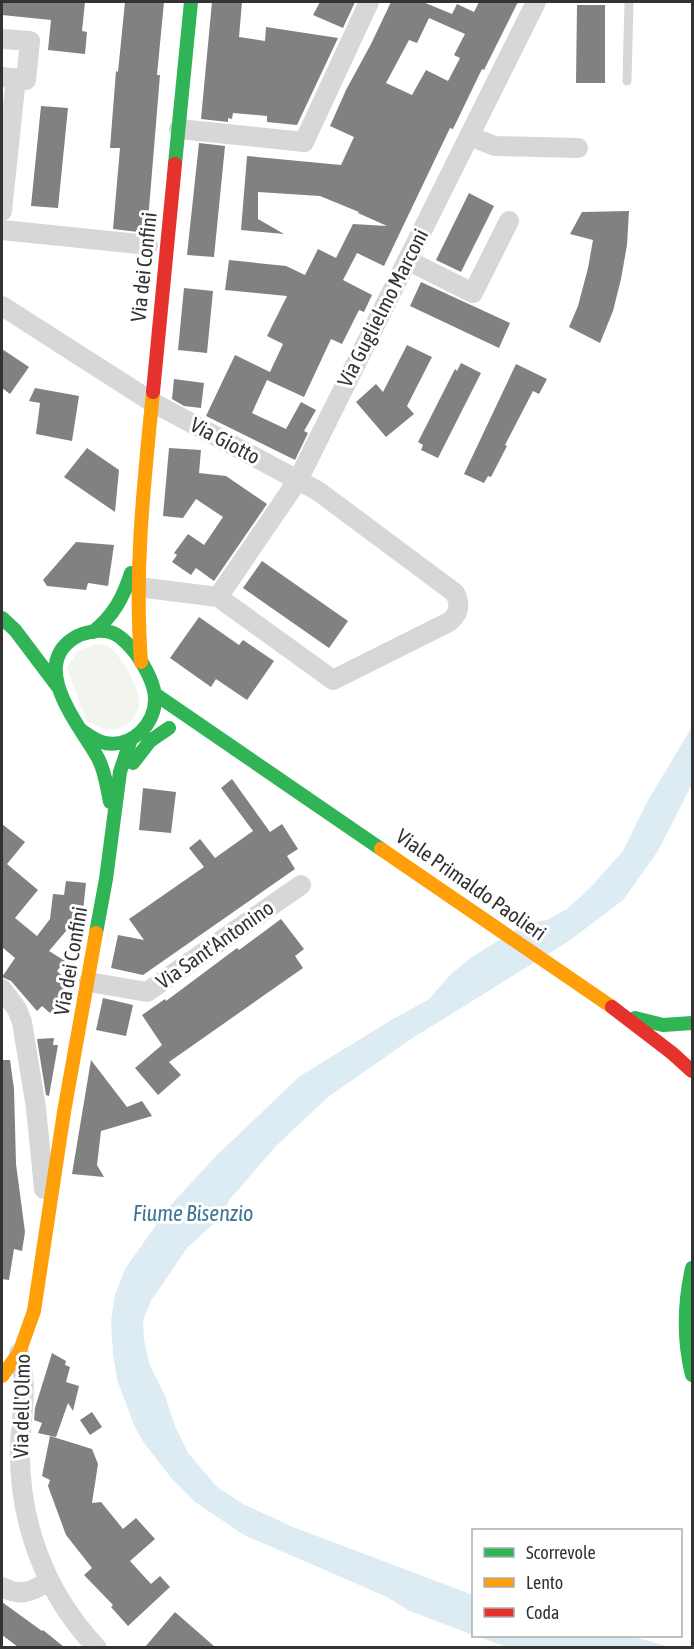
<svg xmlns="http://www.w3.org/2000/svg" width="694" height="1649" viewBox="0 0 694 1649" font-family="'Asap Condensed',sans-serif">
<rect width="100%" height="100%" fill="#fff"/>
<!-- green -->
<path fill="#f1f5ed" d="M96 644C100 645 106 645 109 647 120 654 138 686 139 699 141 716 124 732 107 729 100 728 92 723 86 720L67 668 77 652Z"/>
<!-- water -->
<path fill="#ddebf3" d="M692 727V784L658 851 623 900 569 941 411 1039 328 1097 276 1146 230 1199 221 1217 187 1248 151 1301 143 1320 144 1340 149 1363 165 1396 175 1426 188 1453 217 1487 243 1504 293 1527 473 1595V1635L410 1611 387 1597 244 1535 195 1502 172 1479 144 1443 134 1425 117 1379 113 1354 111 1321 115 1295 125 1269 168 1208 217 1155 300 1076 393 1019 428 1000 451 974 472 957 527 923 547 920 567 909 590 888 623 851 647 802Z
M476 1636H631L670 1647H507Z"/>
<!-- building -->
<path fill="#818181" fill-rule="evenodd" d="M2 2H85L82 31 87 32 85 54 48 50 51 20 2 15Z
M125 2H164L157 75H160L147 233 113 229 120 148H110L116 71 118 72Z
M212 2H242L239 37 265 41 266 27 338 38 297 125 267 122V116L233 113 232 119 228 118V122L201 119Z
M320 2H355L343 28 313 15Z
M391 2H423L452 14 457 4 474 12 479 2H518L484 70 482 69 453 129 450 128 384 266 357 253 343 280 372 295 364 312 359 310 342 344 331 339 304 397 267 380 252 413 286 429 301 402 316 410 304 431 308 433 295 460 206 416 235 355 270 372 283 344 267 336 287 296 225 290 229 260 286 266 305 275 318 249 336 258 353 224 387 226 358 213 359 212 320 196 258 192V219L284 234 241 230 247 156 341 165 354 137 330 126 346 90 371 44ZM429 18 465 34 454 55 460 58 448 81 426 70 412 95 386 83 409 40 417 43Z
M577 5H605V83H576Z
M41 106 68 108 58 208 31 206Z
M199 143 225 146 214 257 187 255Z
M469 193 494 206 461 272 436 260Z
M629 211 627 245 621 279 613 311 600 343 569 327 578 306 588 268 593 240 570 234 582 212Z
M421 282 510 323 499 348 410 306Z
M184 288 213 291 207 353 178 350Z
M407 345 432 357 407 406 414 414 386 437 356 402 376 384 383 392Z
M2 349 29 367 10 394 2 388Z
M461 363 481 373 438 458 421 450 423 445 418 442 455 369 457 371Z
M516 364 547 379 539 394 533 391 505 445 507 446 491 477 488 476 484 483 464 474Z
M174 379 204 383 201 408 184 406 172 399Z
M35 388 79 396 72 441 36 434 40 403 29 401Z
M87 448 119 470 115 512 64 477Z
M169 448 201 450 199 473 226 476 267 504 214 581 196 568 191 575 172 562 177 555 174 553 188 534 204 545 223 517 196 499 183 518 163 516Z
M76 542 114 545 108 586 88 583 86 590 47 586 43 580Z
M262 561 348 621 329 648 243 588Z
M199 617 239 645 243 640 274 661 247 700 216 679 211 687 170 658Z
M232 779 270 832 282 824 298 849 287 856 295 869 143 975 111 968 118 935 144 940 129 919 204 867 189 848 200 839 215 858 253 831 221 788Z
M143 788 176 792 171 833 139 830Z
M2 824 25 842 7 864 38 890 15 918 37 936 50 919 53 894 64 895 66 881 86 883 83 911 49 951 65 961 57 971 70 983 68 995 50 1013 42 1006 37 1011 11 981 2 977 15 958 2 947Z
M281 919 304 949 295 956 303 968 169 1062 181 1075 158 1095 135 1068 162 1045 142 1015 165 999 166 1001 237 948 239 950Z
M103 998 133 1005 126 1036 96 1030Z
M54 1038 53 1045H58L49 1096 46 1095 37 1039Z
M2 1060H10L14 1089 16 1164 25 1232 22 1251 14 1249 9 1280 2 1279Z
M91 1060 127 1107 142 1101 152 1116 101 1131 97 1165 104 1177 72 1174Z
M52 1353 66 1361 65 1365 70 1367 66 1382 79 1386 73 1411 68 1403 56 1437 38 1433 42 1423 34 1420 35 1408Z
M92 1412 102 1427 90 1435 80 1420Z
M50 1436 92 1449 98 1464 92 1503 101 1502 123 1529 136 1518 155 1539 130 1561 151 1584 160 1576 170 1587 128 1626 111 1607 113 1605 84 1575 92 1568 66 1535 48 1486 50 1480 42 1476Z
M2 1602 42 1631 43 1630 64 1647H18L2 1635Z
M175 1612 215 1647H145Z"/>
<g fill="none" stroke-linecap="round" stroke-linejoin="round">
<!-- lane -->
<path stroke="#d7d7d7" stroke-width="9" d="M627 81 629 2"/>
<!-- street -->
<path stroke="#d7d7d7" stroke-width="20" d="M2 39 30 41 26 80 2 77
M179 129 304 142 369 2
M469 136 495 146 578 148
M2 211 16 78
M2 230 148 245
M407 260 473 293 509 221
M2 306 152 402 318 491 455 593C461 605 459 614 449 622L333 680 218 597 138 587
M218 597 298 480 536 2
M89 982 147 992 301 885
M2 989 17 1009 22 1022 36 1108 44 1189
M19 1353C28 1383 22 1413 20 1444 18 1520 44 1592 97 1648
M2 1587C20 1597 32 1592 48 1581"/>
<!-- fast -->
<path stroke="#30b455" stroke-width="14" d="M175 164 191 2
M2 618 15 630 58 687
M93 632C114 615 123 598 131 573
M155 694 381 849
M81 730C88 735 96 741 105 743 132 748 156 724 155 697 154 682 145 667 137 655 130 646 121 635 110 632 99 629 84 632 74 638 28 667 81 727 98 758 105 771 107 787 110 802
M133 763 150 741 169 728
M96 933 106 879 120 772 131 739
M635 1018 663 1025 692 1023
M692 1268C684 1304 683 1339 692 1375"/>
<!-- slow -->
<path stroke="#ff9f0a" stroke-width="14" d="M141 662C134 570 144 483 153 392
M381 849 612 1007
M2 1376 19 1353 34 1311 64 1112 96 933"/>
<!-- jam -->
<path stroke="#e5322d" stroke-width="14" d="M153 392 175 164
M612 1007 672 1053 692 1071"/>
</g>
<g text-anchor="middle" stroke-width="6" stroke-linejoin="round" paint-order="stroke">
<!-- street labels -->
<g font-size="21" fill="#333" stroke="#fff">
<text transform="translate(144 267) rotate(-84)" y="7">Via dei Confini</text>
<text transform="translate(383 308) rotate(-63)" y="7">Via Guglielmo Marconi</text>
<text transform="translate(225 441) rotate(28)" y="7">Via Giotto</text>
<text transform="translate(471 885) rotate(35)" y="7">Viale Primaldo Paolieri</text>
<text transform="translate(215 945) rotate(-35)" y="7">Via Sant'Antonino</text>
<text transform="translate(71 961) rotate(-80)" y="7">Via dei Confini</text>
<text transform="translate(22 1406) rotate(-89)" y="7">Via dell'Olmo</text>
</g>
<!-- water labels -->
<g font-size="22" font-style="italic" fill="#3f7597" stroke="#fff">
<text x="193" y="1221">Fiume Bisenzio</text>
</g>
</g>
<!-- border -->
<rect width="694" height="1649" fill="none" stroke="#333333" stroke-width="6"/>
<!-- legend -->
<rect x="472" y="1529" width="210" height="108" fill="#ffffff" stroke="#adadad" stroke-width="1.5"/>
<rect x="484" y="1548" width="30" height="9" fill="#30b455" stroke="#adadad" stroke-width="1.5"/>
<text x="526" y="1559" font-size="18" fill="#333333">Scorrevole</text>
<rect x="484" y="1578" width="30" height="9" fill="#ff9f0a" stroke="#adadad" stroke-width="1.5"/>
<text x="526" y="1589" font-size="18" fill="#333333">Lento</text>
<rect x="484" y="1608" width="30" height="9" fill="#e5322d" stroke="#adadad" stroke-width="1.5"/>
<text x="526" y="1619" font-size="18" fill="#333333">Coda</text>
</svg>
